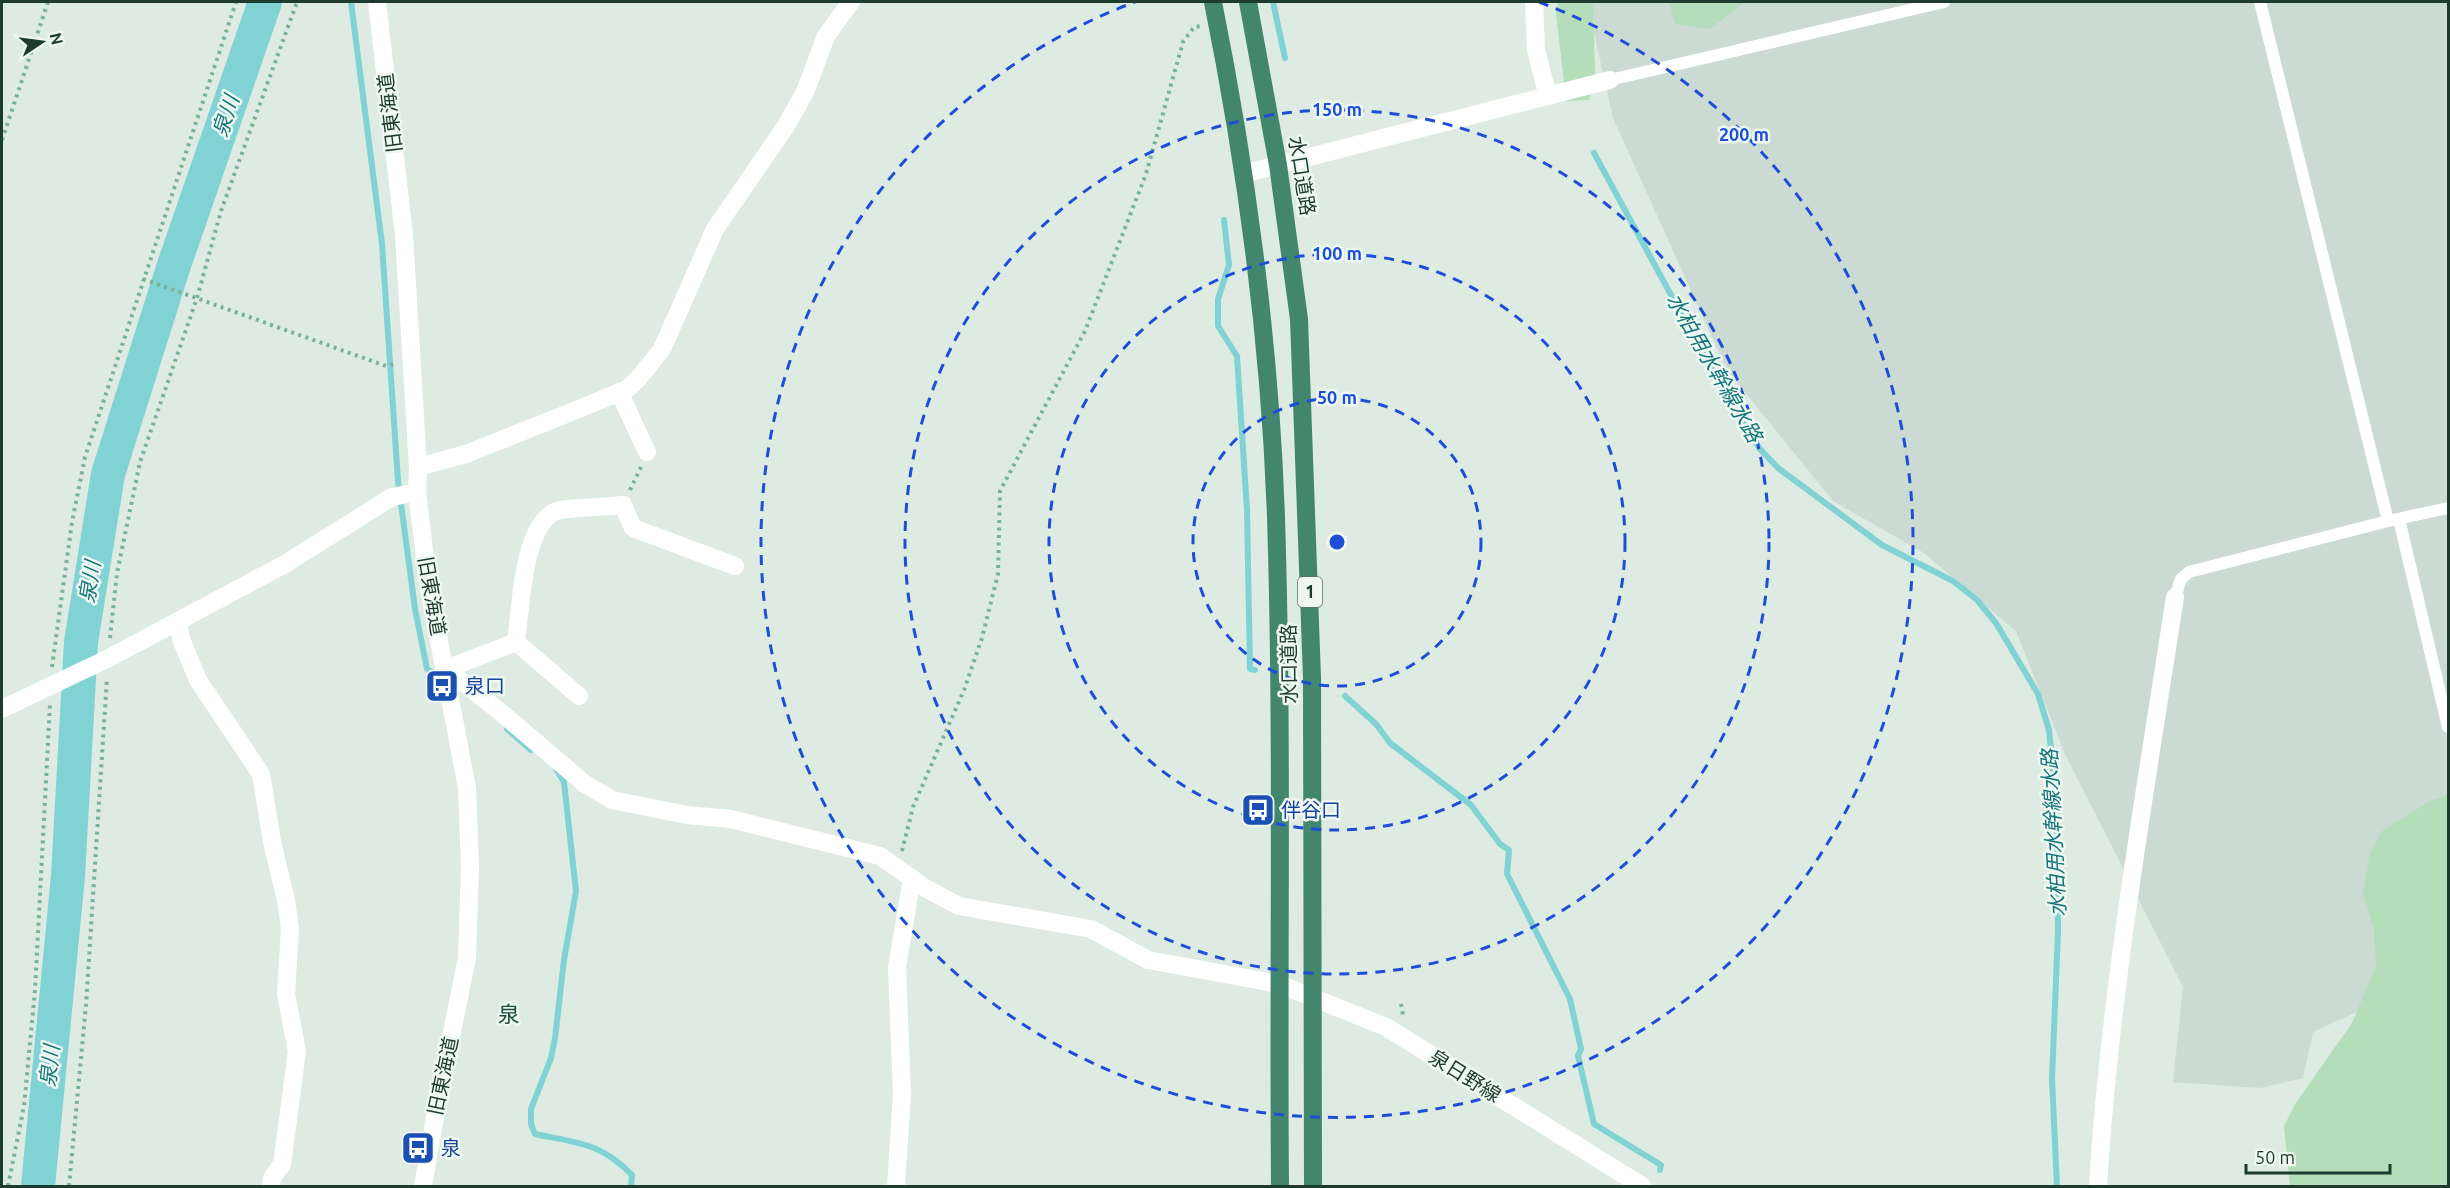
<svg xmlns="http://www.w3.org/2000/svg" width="2450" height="1188" viewBox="0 0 2450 1188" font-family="Ubuntu,'Noto Sans JP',sans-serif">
<rect width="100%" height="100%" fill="#ddebe3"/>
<!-- built -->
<path fill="#cbdad2" d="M1587 2H2448V970L2313 1032 2303 1078 2260 1088 2173 1082 2183 987 2065 754 2016 631 1924 553 1833 501 1727 370 1613 118Z"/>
<!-- green -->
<path fill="#b4deba" d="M1558 2H1593L1595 72 1589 100 1566 101 1556 13Z
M1669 2H1745L1710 29 1675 24Z
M2448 795V1186H2290L2284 1126 2295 1104 2352 1023 2376 966 2374 930 2363 893 2370 853 2382 831 2430 801Z"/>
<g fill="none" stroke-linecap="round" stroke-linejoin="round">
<!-- stream -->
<path stroke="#80d2d5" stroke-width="6" d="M351 2 382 244 398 481 415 609 427 669 442 679
M1273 2 1285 58
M1594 153 1728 400 1760 449 1778 468 1882 545 1953 581 1977 600 1996 623 2038 694 2049 730 2057 810 2058 931 2052 1079 2057 1186
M1224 220 1229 265 1218 299V326L1237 356 1247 510 1250 669 1255 670
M1345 696 1376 724 1390 743 1471 805 1500 844 1509 850 1507 874 1570 999 1581 1049 1578 1056 1594 1124 1661 1165 1660 1170
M507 729 531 750
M556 769 564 782 576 891 564 960 555 1038 551 1058 531 1109V1124L535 1134C577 1143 600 1142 632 1175L631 1186"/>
<!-- river -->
<path stroke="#80d2d5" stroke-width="34" d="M38 1186 68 876 81 642 108 474 173 268 265 2"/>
<!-- path -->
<path stroke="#7bb199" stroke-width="4" stroke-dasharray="3 4.5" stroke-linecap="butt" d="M2 140 48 2
M143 279 386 366 394 364
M630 490 641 467
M110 638 117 573 140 462 197 298 221 211 297 2
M52 667 72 522 85 457 236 2
M902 851 913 807 964 690 982 638 998 574 1000 491 1085 331 1146 174 1183 42 1194 27 1202 26
M1401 1004 1403 1015
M8 1186 24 1106 35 990 50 704
M69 1186 86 1005 107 678"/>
<!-- service -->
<path stroke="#fff" stroke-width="12" d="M2260 2 2388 521
M1610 80 1944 2
M2399 519 2448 727
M2175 597 2181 579 2189 572 2388 521 2448 508"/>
<!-- minor -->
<path stroke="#fff" stroke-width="18" d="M377 2 404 235 418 467 417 492 428 583 467 788 470 866 467 958 437 1106 423 1186
M1534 2 1536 50 1548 96
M1243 174 1610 80
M619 392 647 452
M418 467 466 454 569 413 627 389 638 379 662 349 715 229 786 126 805 92 826 36 851 2
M178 622 181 639 198 680 261 774 272 842 286 900 290 929 286 994 297 1051 282 1164 272 1178 271 1186
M516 642 579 696
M446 669 498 710 585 784 612 800 687 815 731 819 880 856 925 888 959 906 1091 929 1148 960 1279 984
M446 669 516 642C521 608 522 530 554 512 563 507 610 507 623 505L633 528 735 566
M2 709 109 658 285 564 392 497 417 492
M896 1186 902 1095 897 967 912 878
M2098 1186C2110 989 2145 793 2175 597"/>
<!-- secondary -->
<path stroke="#fff" stroke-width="18" d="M1279 984 1386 1027 1642 1186"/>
<!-- trunk -->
<path stroke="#42866e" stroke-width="18" d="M1213 2C1247 171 1270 345 1276 517 1283 740 1278 963 1280 1186
M1248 2 1278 165 1299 319 1312 678 1313 1186"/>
</g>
<!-- distance rings -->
<g fill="none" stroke="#1d4ed8" stroke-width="3" stroke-dasharray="10 8">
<circle cx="1337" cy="542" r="144"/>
<circle cx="1337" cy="542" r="288"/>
<circle cx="1337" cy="542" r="432"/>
<path d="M1539 2A576 576 0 1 1 1135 2"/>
</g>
<!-- icons -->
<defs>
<symbol id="bus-square" viewBox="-11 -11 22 22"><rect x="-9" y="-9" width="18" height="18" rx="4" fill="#1a4fb4" stroke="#eef7f1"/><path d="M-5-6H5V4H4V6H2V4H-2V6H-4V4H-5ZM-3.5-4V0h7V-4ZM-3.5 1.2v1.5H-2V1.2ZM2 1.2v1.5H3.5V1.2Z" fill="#fff"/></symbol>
</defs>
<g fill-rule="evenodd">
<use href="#bus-square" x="423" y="667" width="38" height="38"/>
<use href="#bus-square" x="1239" y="791" width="38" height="38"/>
<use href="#bus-square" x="399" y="1129" width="38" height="38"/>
</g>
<g text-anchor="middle" stroke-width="5" stroke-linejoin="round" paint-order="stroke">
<!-- shield labels -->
<rect fill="#eef7f1" stroke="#5c736a" stroke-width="1.5" x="1298" y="577" width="24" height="30" rx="4.5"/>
<g font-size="18" font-weight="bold" fill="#1e3b30">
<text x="1310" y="598">1</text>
</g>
<!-- street labels -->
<g font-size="20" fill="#1e3b30" stroke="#eef7f1">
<text transform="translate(390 113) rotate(-97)" y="7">旧東海道</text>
<text transform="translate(1302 176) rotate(81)" y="7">水口道路</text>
<text transform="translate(432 596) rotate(80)" y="7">旧東海道</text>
<text transform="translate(1289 664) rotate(-91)" y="7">水口道路</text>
<text transform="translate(443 1076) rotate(-78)" y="7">旧東海道</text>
<text transform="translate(1465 1076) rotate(32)" y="7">泉日野線</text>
</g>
<!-- transit labels -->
<g font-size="20" fill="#164399" stroke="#eef7f1" text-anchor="start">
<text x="465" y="693">泉口</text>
<text x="1281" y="817">伴谷口</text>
<text x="441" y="1155">泉</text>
</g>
<!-- water labels -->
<g font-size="21" font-style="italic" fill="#14767b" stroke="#eef7f1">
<text transform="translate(226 116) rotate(-72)" y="7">泉川</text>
<text transform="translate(1714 368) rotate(60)" y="7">水柏用水幹線水路</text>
<text transform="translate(90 582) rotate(-81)" y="7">泉川</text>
<text transform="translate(2054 833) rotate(-93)" y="7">水柏用水幹線水路</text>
<text transform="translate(50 1066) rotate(-84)" y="7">泉川</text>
</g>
<!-- quarter labels -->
<g font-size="22" fill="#184e3b" stroke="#eef7f1">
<text x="509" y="1022">泉</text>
</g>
</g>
<circle cx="1337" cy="542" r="9" fill="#1d4ed8" stroke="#eef7f1" stroke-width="3"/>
<g font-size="18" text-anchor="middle" font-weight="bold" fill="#1d4ed8" stroke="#eef7f1" stroke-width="5" stroke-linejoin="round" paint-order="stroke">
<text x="1337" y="116">150 m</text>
<text x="1744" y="141">200 m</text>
<text x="1337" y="260">100 m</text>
<text x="1337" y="404">50 m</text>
</g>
<!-- border -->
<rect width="2450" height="1188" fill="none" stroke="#1e3b30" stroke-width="6"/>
<!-- north arrow -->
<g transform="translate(42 42) rotate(77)" stroke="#eef7f1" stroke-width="4.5" paint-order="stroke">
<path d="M0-4.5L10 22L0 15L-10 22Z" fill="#1e3b30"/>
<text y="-9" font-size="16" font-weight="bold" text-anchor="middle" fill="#1e3b30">N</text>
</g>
<!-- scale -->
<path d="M2246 1164v9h144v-9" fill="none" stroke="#1e3b30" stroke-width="3"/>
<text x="2255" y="1164" font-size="18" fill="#1e3b30" stroke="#eef7f1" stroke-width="4.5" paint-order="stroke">50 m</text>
</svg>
